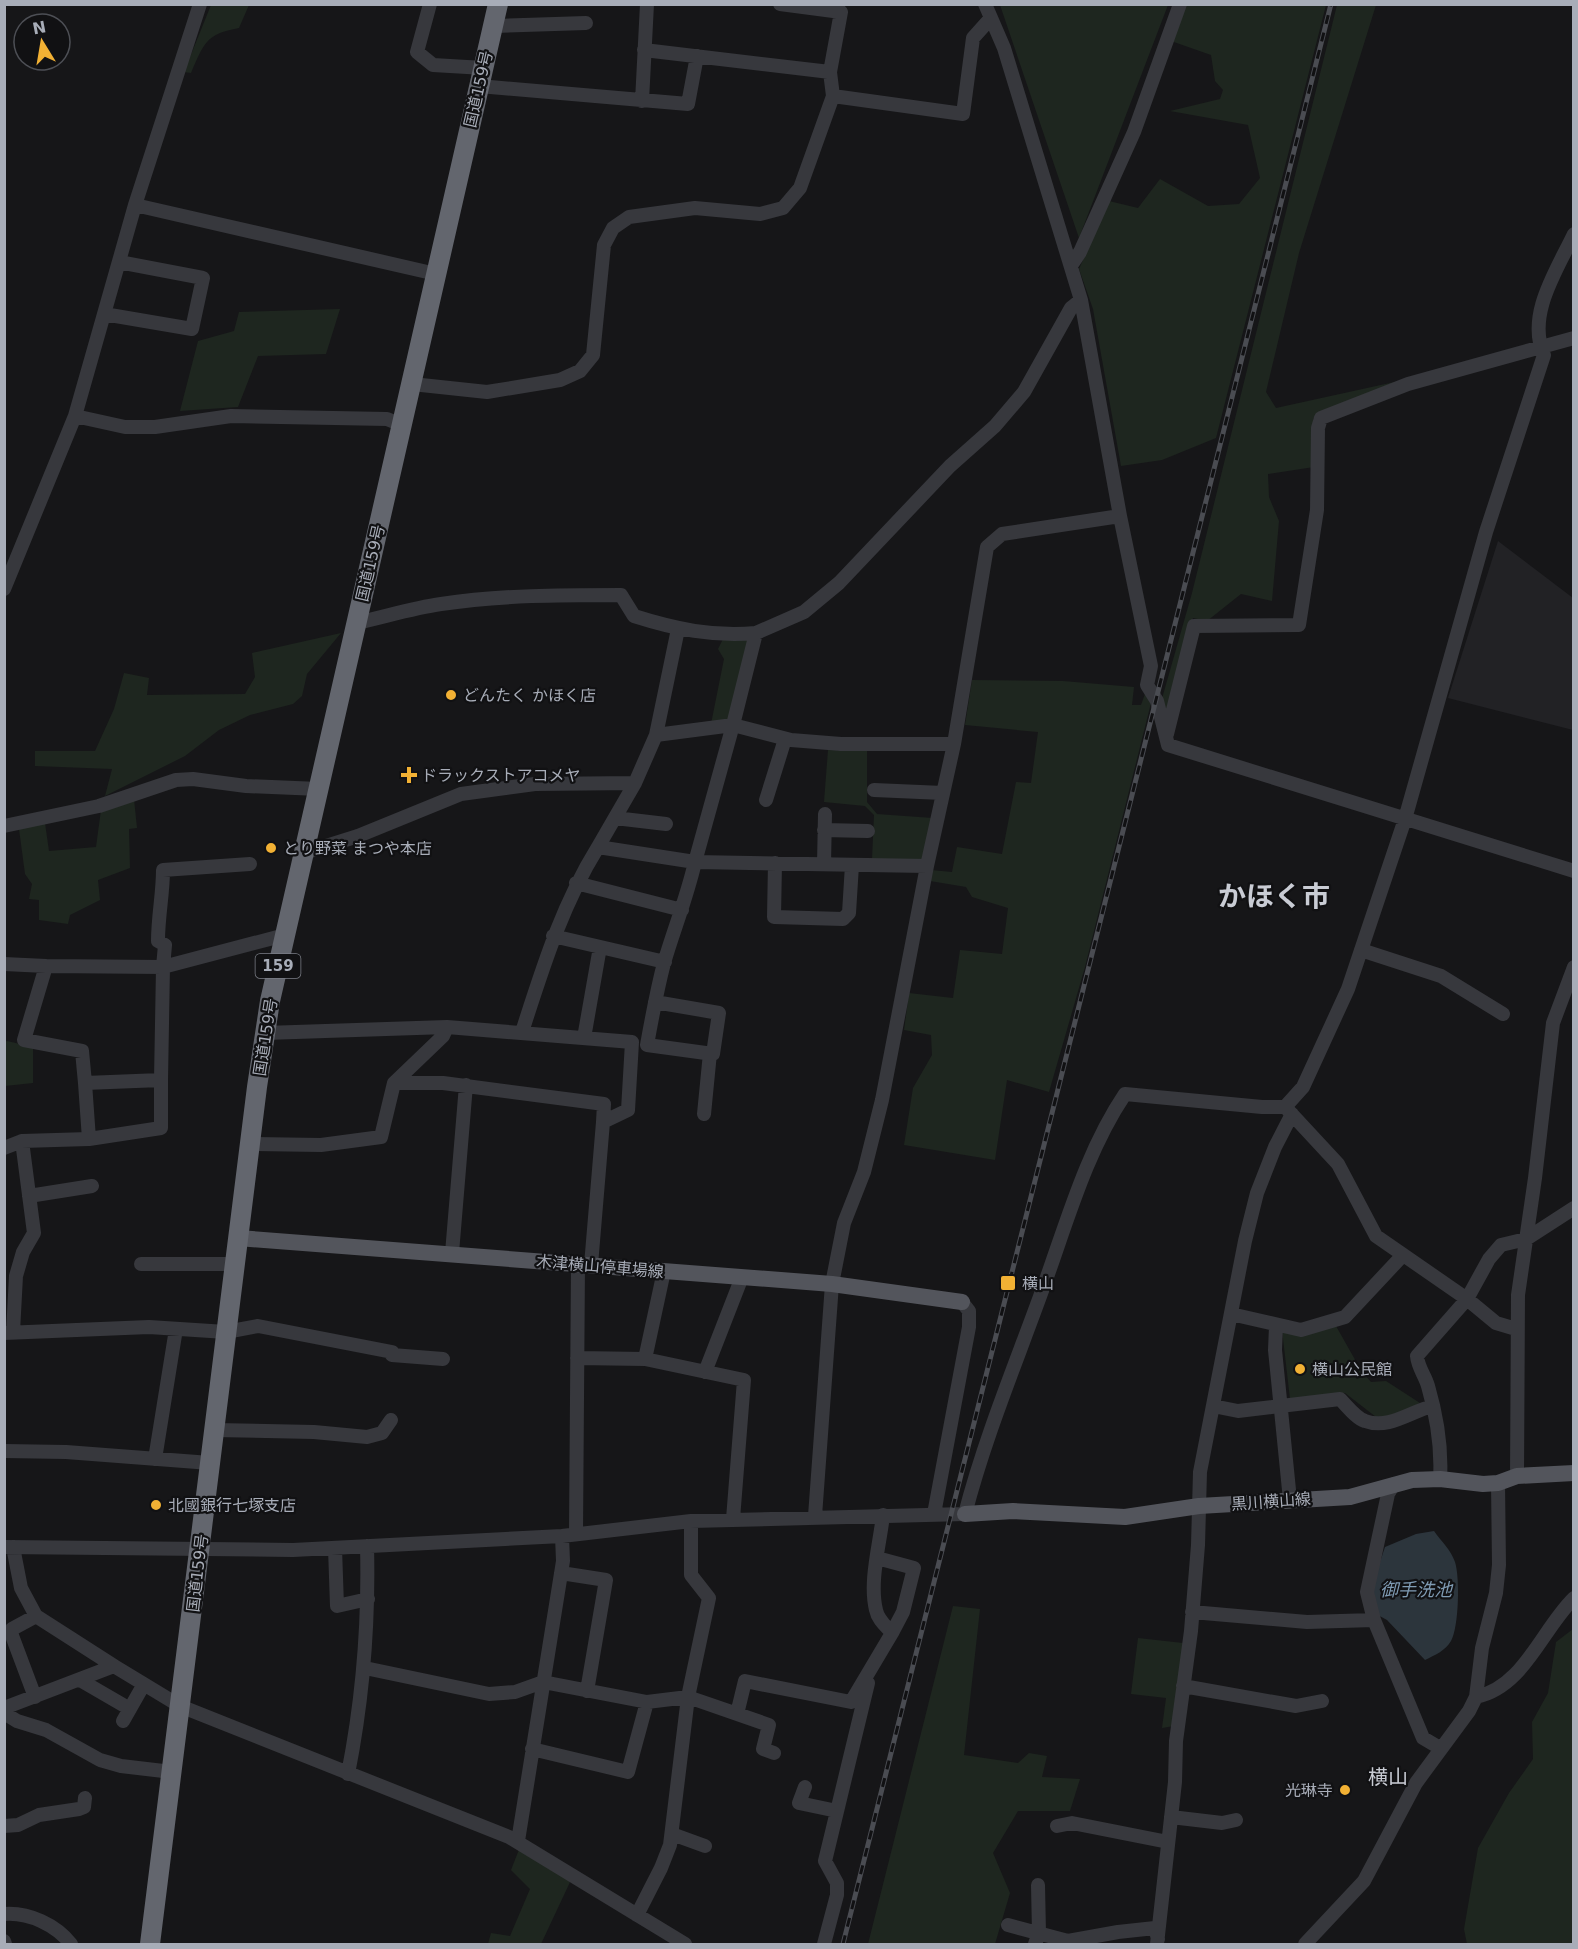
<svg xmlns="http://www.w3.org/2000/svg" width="1578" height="1949" viewBox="0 0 1578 1949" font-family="'DejaVu Sans','Noto Sans JP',sans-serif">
<rect width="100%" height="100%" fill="#161618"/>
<!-- built -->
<path fill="#222225" d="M1498 541 1573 598V730L1448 698Z"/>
<!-- green -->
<path fill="#1e261f" d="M211 5H249L239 28C206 34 204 43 191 73L184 72Z
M1000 5H1168L1079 238Z
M1185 5H1326L1216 438 1162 460 1121 466 1093 309 1079 269 1109 201 1138 208 1160 179 1208 206 1239 204 1260 178 1248 125 1170 111 1220 99 1223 90 1215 81 1211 55 1171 41Z
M1337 5H1376L1299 253 1266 392 1276 408 1399 381 1320 412 1313 419 1314 467 1268 474 1269 497 1279 521 1272 601 1241 594 1207 621 1193 618 1166 725 1161 702 1192 593Z
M340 309 326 354 258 356 238 407 180 411 198 341 234 331 239 312Z
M341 633 307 674 302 696 293 704 250 715 219 730 185 756 105 796 112 769 35 766V751H95L114 709 124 673 149 678 147 695 245 694 255 677 252 653Z
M751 637 732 721 711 724 724 659 718 649 723 639Z
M972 680 1063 681 1134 687 1132 705H1141L1145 694 1152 699 1085 967 1049 1092 1007 1080 995 1160 904 1145 913 1088 932 1055 931 1035 904 1030 909 993 953 998 960 950 1002 954 1008 908 972 897 966 887 930 881 931 870 952 872 957 847 1002 854 1016 782 1031 783 1038 732 965 725Z
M828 750 867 751V802L877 814 933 818 924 859H872L874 815 865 806 824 802Z
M134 799 137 828 129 829 130 868 98 880 100 900 70 915 68 924 39 920V900L29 899 32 884 25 874 19 829 45 823 49 851 96 847 101 810Z
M7 1041 33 1047V1083L5 1086 4 1042Z
M1336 1326 1362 1372 1371 1382 1386 1381 1420 1403 1399 1415 1376 1417 1345 1393 1290 1399 1282 1330Z
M953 1606 980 1609 964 1755 1018 1763 1029 1753 1047 1756 1042 1777 1080 1779 1070 1811H1018L993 1853 1010 1893 995 1944H868Z
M1573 1629V1944H1467L1464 1929 1478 1848 1509 1793 1533 1759 1532 1722 1548 1693 1556 1642Z
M1138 1638 1183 1643 1174 1726 1162 1728 1166 1698 1131 1694Z
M520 1847 571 1880 541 1944H488L491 1933 510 1936 530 1889 511 1870Z"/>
<!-- water -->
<path fill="#2c353c" d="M1434 1531C1441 1541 1451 1550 1455 1562 1460 1577 1459 1627 1451 1641 1445 1651 1435 1655 1425 1660L1387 1620 1376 1614 1373 1583 1385 1547 1416 1534Z"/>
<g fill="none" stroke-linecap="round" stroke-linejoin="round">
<!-- minor -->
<path stroke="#37383d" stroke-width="14" d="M430 4 417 52 433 65 484 68
M493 26 586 23
M644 50 830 72
M479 86 688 104 697 56
M833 96 963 114 973 38 990 19
M642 101 647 4
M135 205 436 274
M1072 264 1080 252 1134 132 1180 4
M1081 300 1120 516
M104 314 192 329 203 278 119 262
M412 384 487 392 560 380 580 371 593 355 604 245 613 228 629 217 695 208 760 214 783 208 800 188 833 96 830 72 841 12 780 4
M75 416 125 427H155L231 416 387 419 402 425
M4 589 75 416 135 205 200 4
M356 623C384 617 413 608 441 604 501 595 561 595 621 595L634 616C675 629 713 637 756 633L733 725 791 740 841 744H954L927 866
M756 633 804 612 839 583 950 466 995 426 1024 392 1071 308 1081 300 1004 48 985 4
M1167 734 1194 626 1299 625 1317 510 1318 428 1321 418 1408 384 1574 338
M656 735 678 629
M954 744 987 547 1002 534 1120 516 1151 666 1147 685 1157 701 1168 745 1574 871
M874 790 943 793
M766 800 785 739
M615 818 666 824
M4 826 99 806 176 780 193 779 246 786 319 789
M824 830 868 831
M304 853 358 836 461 794 535 784 635 783
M775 863 774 917 843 919 849 913 852 865
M250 864 163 870C163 894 158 916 158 941L165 945 163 967 285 935
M824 864 825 814
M576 883 682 910
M553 936 665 962
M1361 950 1441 976 1503 1014
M4 964 46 966
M655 1002 719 1013 713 1054 647 1045C652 1017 657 990 664 963 674 929 687 897 695 862L927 866 882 1100 864 1172 844 1223 832 1284 815 1516
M522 1032C543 967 562 905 598 847L695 862 733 725 656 735 635 783 598 847
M584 1038 600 947
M85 1083 82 1051 24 1040 46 966 163 967 161 1080
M394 1083H443L604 1104 603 1122 628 1110 632 1042 447 1027
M1287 1109 1338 1164 1376 1236 1467 1299 1489 1259 1501 1245 1526 1239 1574 1208
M704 1114 710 1053
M250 1144 321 1145 381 1137 394 1083 443 1036 447 1027 265 1033
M4 1148 22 1141 89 1139 161 1128V1080L85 1083 89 1139
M29 1196 92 1186
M452 1253 466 1085
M141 1264H235
M591 1265 603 1122
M1231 1314 1301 1330 1345 1317 1403 1255
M1276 1326 1275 1350 1290 1500
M13 1332 16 1276 23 1252 34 1233 22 1141
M4 1333 149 1327 226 1332 258 1326 392 1352V1355L443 1359
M577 1358 645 1359 744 1380 733 1519
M645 1359 664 1271
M705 1372 742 1277
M1213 1406 1238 1411 1340 1399C1347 1406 1356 1418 1365 1421 1389 1430 1411 1411 1433 1406
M214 1430 314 1432 367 1437 382 1433 391 1420
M4 1451 66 1452 210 1463
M155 1459 176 1329
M1517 1476 1518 1295 1535 1178 1553 1023 1574 967
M1440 1479C1442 1447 1437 1417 1428 1386 1425 1375 1418 1368 1417 1356L1467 1299 1496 1323 1516 1329
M1394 1484 1388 1494 1367 1592 1374 1620 1423 1738 1440 1748
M934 1514 969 1327V1311L962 1302
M576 1534 578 1264
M4 1547 293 1550 562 1536 691 1521 965 1514C986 1433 1019 1356 1047 1277 1069 1215 1088 1149 1125 1094L1262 1107H1285L1303 1087 1348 989 1405 819 1486 532 1544 355C1526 315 1557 270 1574 234
M13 1547 21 1588 36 1616 114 1666
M335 1548 337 1606 368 1599
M877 1558 914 1568 903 1612 892 1633
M561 1573 606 1580 587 1691
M1192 1612 1307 1622 1374 1620
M365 1668 489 1694 515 1692 543 1682 647 1702 688 1697 709 1598 691 1575V1521
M80 1680 130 1709
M1183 1686 1296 1706 1322 1701
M35 1697 11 1633 12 1629 36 1616
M1476 1697C1524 1687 1542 1629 1574 1598
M4 1708 114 1666 180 1706 509 1837 685 1944
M4 1713 17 1721 46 1730 100 1760 121 1766 172 1772
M737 1714 745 1681 851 1702 892 1633C886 1626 878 1620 876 1610 869 1581 880 1544 883 1515
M123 1721 144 1684
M532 1749 628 1772 647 1702
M348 1774C363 1698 369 1624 367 1546
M805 1787 799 1803 837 1811
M1171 1817 1222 1823 1236 1820
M4 1826 18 1825 39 1815 79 1809 84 1807 85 1798
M1057 1826 1072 1823 1168 1842
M672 1834 705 1846
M518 1841 563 1561 562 1536
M4 1914C29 1912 56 1925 71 1944
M637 1915 661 1868 670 1845 688 1697 769 1725 763 1749 774 1753
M1008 1925 1068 1941 1118 1932 1155 1928 1158 1939
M4 1941 5 1944
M824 1944 837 1895V1883L825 1861 868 1683
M1035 1944 1039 1933 1038 1885
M1157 1944 1175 1782 1176 1741 1191 1631 1198 1545 1200 1472 1245 1241 1257 1193 1275 1147 1292 1114
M1305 1944 1364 1881 1416 1783 1469 1711 1476 1697 1482 1648 1496 1593 1499 1565 1498 1483"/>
<!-- major -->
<path stroke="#53555c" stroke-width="16" d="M238 1238 832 1284 962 1302
M965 1514 1013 1511 1125 1517 1199 1506 1350 1497 1412 1480 1440 1479 1483 1484 1498 1483 1517 1476 1574 1473"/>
<!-- highway -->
<path stroke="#63666e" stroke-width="20" d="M150 1944 257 1087 270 1001 498 4"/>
<defs>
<path id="rail" d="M843 1944 1331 4"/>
</defs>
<!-- rail casing -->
<use href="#rail" stroke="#4a4c52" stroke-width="5"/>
<!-- rail -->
<use href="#rail" stroke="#111113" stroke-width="3" stroke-dasharray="9" stroke-linecap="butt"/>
</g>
<!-- markers -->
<g fill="#f2b134" stroke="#111113" stroke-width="2">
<circle cx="451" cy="695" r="6"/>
<path d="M406 766h6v6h6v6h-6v6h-6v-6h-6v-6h6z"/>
<circle cx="271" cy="848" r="6"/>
<rect x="1000" y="1275" width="16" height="16" rx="3"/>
<circle cx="1300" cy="1369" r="6"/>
<circle cx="156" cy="1505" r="6"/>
<circle cx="1345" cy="1790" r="6"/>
</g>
<g text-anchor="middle" stroke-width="4.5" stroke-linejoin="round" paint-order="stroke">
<!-- shield labels -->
<rect fill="#111113" stroke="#7b7e86" stroke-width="1.5" x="255.5" y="954" width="45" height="24" rx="4.5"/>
<g font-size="15" font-weight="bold" fill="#a8adb8">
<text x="278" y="971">159</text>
</g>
<!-- street labels -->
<g font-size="16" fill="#a8adb8" stroke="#111113">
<text transform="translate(478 89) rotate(-77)" y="6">国道159号</text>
<text transform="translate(370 563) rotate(-77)" y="6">国道159号</text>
<text transform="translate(265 1037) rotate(-81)" y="6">国道159号</text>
<text transform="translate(600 1266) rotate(5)" y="6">木津横山停車場線</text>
<text transform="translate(1271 1501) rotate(-4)" y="6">黒川横山線</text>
<text transform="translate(197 1573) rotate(-83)" y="6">国道159号</text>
</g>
<!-- poi labels -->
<g font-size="16" fill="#a8adb8" stroke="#111113" text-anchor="start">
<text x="463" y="701">どんたく かほく店</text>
<text x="421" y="781">ドラックストアコメヤ</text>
<text x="283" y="854">とり野菜 まつや本店</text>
<text x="1022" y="1289">横山</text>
<text x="1312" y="1375">横山公民館</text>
<text x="168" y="1511">北國銀行七塚支店</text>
<text x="1333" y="1796" text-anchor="end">光琳寺</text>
</g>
<!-- water labels -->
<g font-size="18" font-style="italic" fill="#7f9bb3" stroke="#111113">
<text x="1416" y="1596">御手洗池</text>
</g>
<!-- quarter labels -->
<g font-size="20" fill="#c9ccd4" stroke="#111113">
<text x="1388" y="1784">横山</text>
</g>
<!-- town labels -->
<g font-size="28" font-weight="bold" fill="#c9ccd4" stroke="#111113">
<text x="1274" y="906">かほく市</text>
</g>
</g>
<!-- border -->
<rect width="1578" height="1949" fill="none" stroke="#a8adb8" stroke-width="12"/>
<!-- north arrow -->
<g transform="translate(42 42) rotate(349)"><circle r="28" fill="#111113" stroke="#4d4f55" stroke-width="1.5"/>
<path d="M0-4.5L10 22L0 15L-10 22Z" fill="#f2b134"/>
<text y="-9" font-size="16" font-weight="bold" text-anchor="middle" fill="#a8adb8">N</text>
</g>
</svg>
